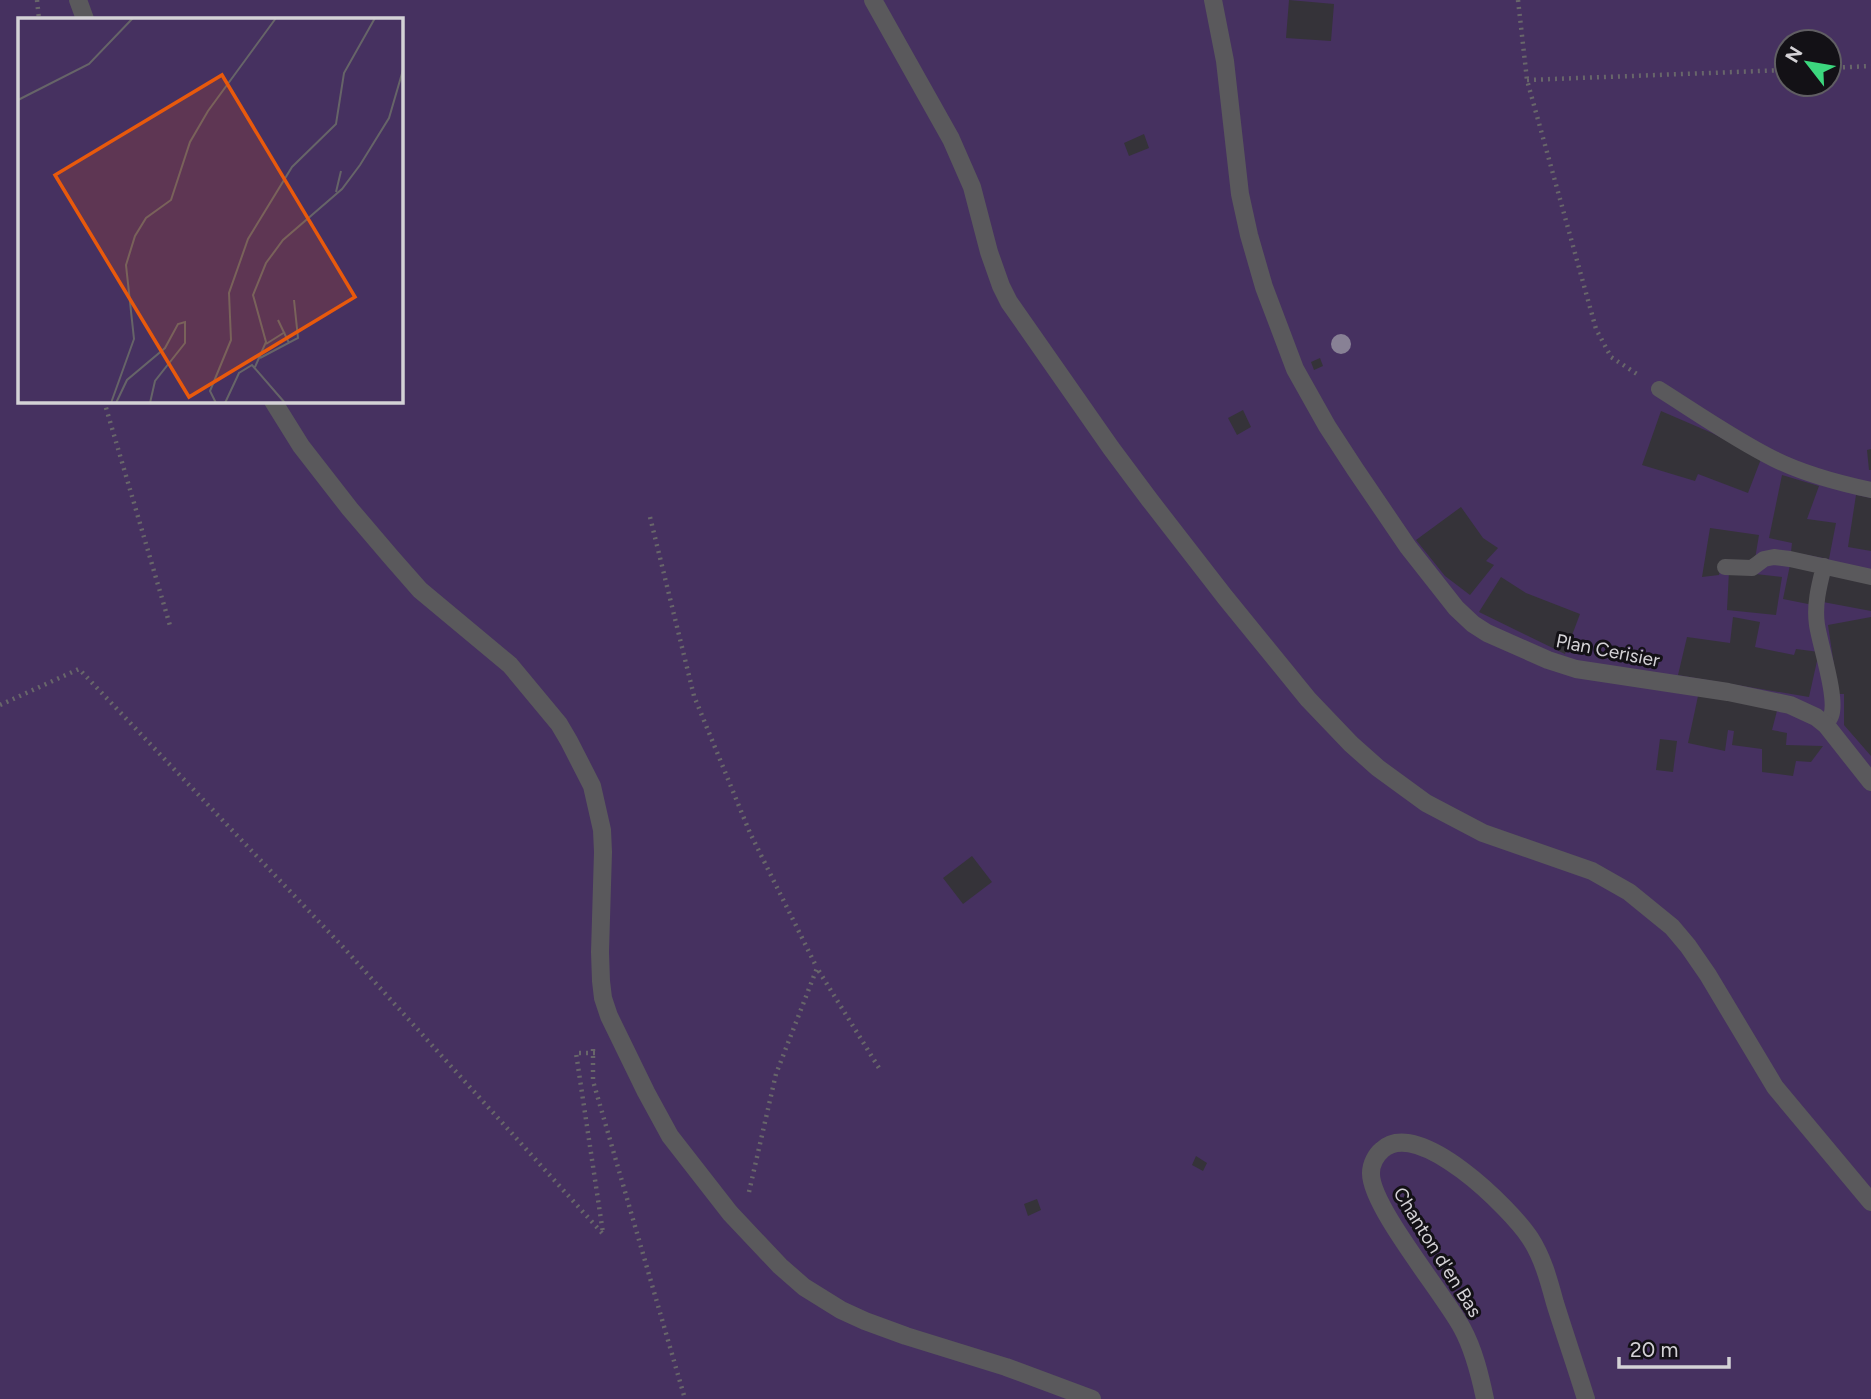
<svg xmlns="http://www.w3.org/2000/svg" width="1871" height="1399" viewBox="0 0 1871 1399" font-family="Figtree,sans-serif">
<rect width="100%" height="100%" fill="#1c1a1f"/>
<!-- green -->
<path fill="#463160" fill-rule="evenodd" d="M0 0H1871V1399H0ZM19 19H401V401H19ZM1787 42H1829V84H1787Z"/>
<!-- building -->
<path fill="#353339" d="M1289 0 1334 4 1331 41 1286 38Z
M1144 134 1149 148 1129 156 1124 143Z
M1320 358 1323 366 1314 370 1311 362Z
M1243 410 1251 427 1237 435 1228 418Z
M1661 411 1712 433 1761 459 1748 493 1698 474 1695 481 1642 465Z
M1871 449V470H1869L1867 450Z
M1782 475 1819 486 1807 519 1836 523 1829 559 1791 552 1792 543 1769 538Z
M1856 495 1871 498V551L1848 547Z
M1461 507 1483 538 1498 548 1486 561 1494 565 1470 595 1445 576 1416 540Z
M1710 528 1759 535 1754 565 1722 560 1719 575 1702 577Z
M1790 565 1819 570 1813 605 1783 599Z
M1729 571 1782 577 1776 615 1727 610Z
M1828 572 1871 579V611L1823 602Z
M1501 577 1526 593 1580 614 1565 654 1479 612Z
M1733 617 1760 622 1755 647 1794 655 1796 649 1819 652 1809 697 1678 675 1687 637 1730 643Z
M1871 617V756L1844 725V694H1835V672L1828 625Z
M1698 696 1778 707 1772 730 1787 733 1786 745 1823 746 1811 762 1796 761 1793 776 1762 772V749L1732 745 1734 731 1728 730 1725 751 1688 743Z
M1660 739 1677 741 1673 772 1656 770Z
M972 856 992 882 963 904 943 878Z
M1196 1156 1207 1163 1203 1171 1192 1165Z
M1037 1199 1041 1210 1028 1216 1024 1204Z"/>
<g fill="none" stroke-linecap="round" stroke-linejoin="round">
<!-- path -->
<path stroke="#68666a" stroke-width="4.5" stroke-dasharray="2 5" stroke-linecap="butt" d="M37 0 39 19
M1518 0 1527 80 1596 329 1611 357 1637 374
M1829 68 1871 66
M1527 80 1787 70
M104 401 171 629
M650 517 694 696 750 833 817 968
M0 705 79 669 343 947 603 1234
M593 1049V1081L685 1399
M595 1053H576L603 1233
M749 1192 776 1074 817 968 879 1068"/>
<!-- lane -->
<path stroke="#5a595c" stroke-width="16" d="M1659 389C1697 413 1734 439 1774 459 1804 474 1838 483 1871 490
M1824 566C1819 586 1814 605 1817 625 1820 645 1838 699 1831 716 1830 719 1827 722 1826 725
M1725 567 1752 568 1764 559 1774 557 1790 559 1871 577"/>
<!-- street -->
<path stroke="#5a595c" stroke-width="18" d="M78 0 85 19
M873 0 951 139 972 187 989 252 1001 286 1009 302 1111 448 1149 499 1225 597 1308 699 1351 744 1378 768 1426 803 1483 833 1592 871 1629 892 1672 927 1688 946 1708 975 1775 1087 1871 1202
M1213 0 1225 61 1240 194 1249 235 1264 287 1295 369 1327 426 1355 469 1408 547 1456 608 1473 624 1487 633 1548 660 1576 669 1728 692 1790 705 1816 717 1826 725 1871 782
M273 401 301 446 350 509 391 557 420 590 510 665 559 724 569 741 592 786 602 830 603 852 600 952 601 981 603 998 609 1016 646 1092 670 1136 730 1213 780 1266 804 1287 841 1310 865 1321 906 1336 1006 1367 1092 1399
M1485 1399C1480 1375 1474 1350 1462 1328 1444 1294 1370 1206 1371 1173 1371 1164 1376 1155 1382 1150 1418 1116 1511 1209 1530 1238 1543 1258 1549 1281 1555 1303 1565 1335 1576 1367 1586 1399"/>
</g>
<!-- trees -->
<circle fill="#888195" cx="1341" cy="344" r="10"/>
<g text-anchor="middle" stroke-width="6" stroke-linejoin="round" paint-order="stroke">
<!-- street labels -->
<g font-size="19" fill="#d4d2d6" stroke="#131116">
<text transform="translate(1608 650) rotate(11)" y="7">Plan Cerisier</text>
<text transform="translate(1438 1252) rotate(58)" y="7">Chanton d'en Bas</text>
</g>
</g>
<!-- overview -->
<g transform="translate(18 18)">
<rect width="385" height="385" fill="#1c1a1f"/>
<path d="M0 0H385V385H0Z" fill="#463160"/>
<path fill="none" stroke="#666468" stroke-width="2" d="M0 82 71 46 115 0M318 174 323 153M260 302 271 325M248 326 267 314M242 340 280 320 276 282M237 349 248 324 235 277 248 245 265 222 324 171 342 147 371 100 385 52M93 385 116 321 108 247 117 218 128 200 153 182 172 124 190 93 258 0M98 385 109 362 147 330 160 306 167 304V325L137 363 132 385M198 385 192 373 213 322 211 275 230 221 274 149 318 106 326 55 357 0M207 385 221 355 234 347 267 385"/>
<path fill="#e8590c" fill-opacity="0.15" stroke="#e8590c" stroke-width="3.5" d="M204 57 337 279 171 379 37 157Z"/>
<rect width="385" height="385" fill="none" stroke="#d4d2d6" stroke-width="3.5"/>
</g>
<!-- north arrow -->
<g transform="translate(1808 63) rotate(301)"><circle r="33" fill="#131116" stroke="#605e63" stroke-width="2"/>
<path d="M0-5L12 26L0 18L-12 26Z" fill="#3cd77e"/>
<text y="-10" font-size="19" font-weight="bold" text-anchor="middle" fill="#d4d2d6">N</text>
</g>
<!-- scale -->
<path d="M1619 1357v10h110v-10" fill="none" stroke="#d4d2d6" stroke-width="3.5"/>
<text x="1630" y="1357" font-size="21" fill="#d4d2d6" stroke="#131116" stroke-width="5" paint-order="stroke">20 m</text>
</svg>
